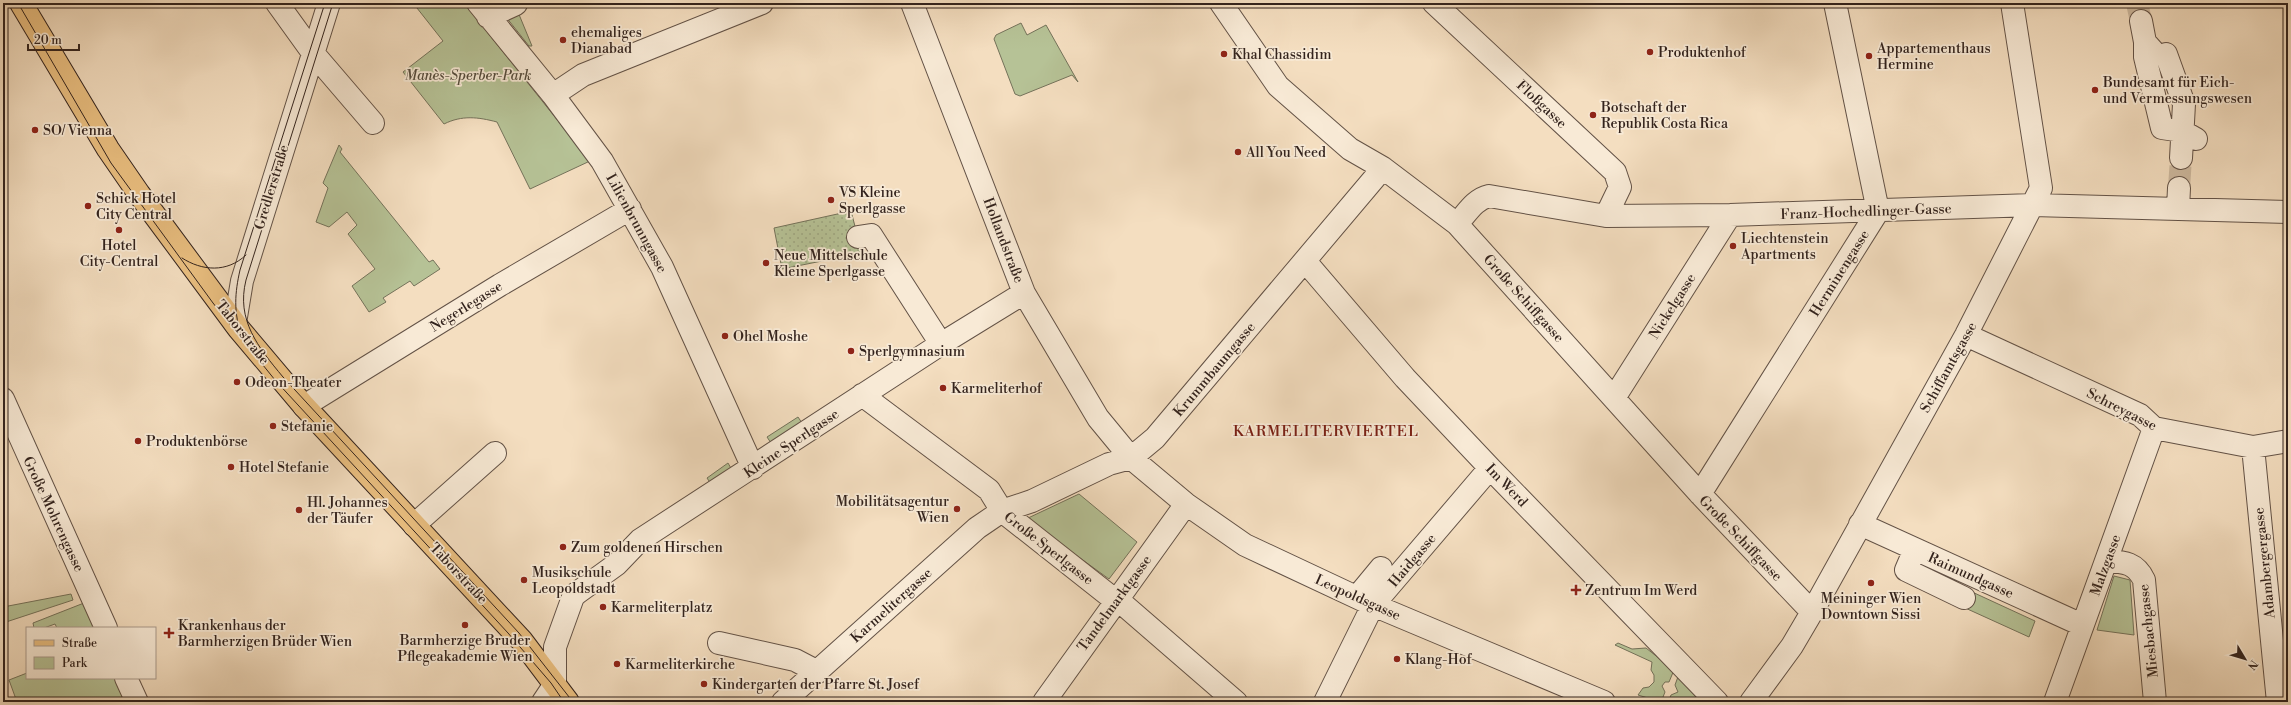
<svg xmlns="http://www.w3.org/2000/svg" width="2291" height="705" viewBox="0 0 2291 705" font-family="'Libre Bodoni',serif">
<defs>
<pattern id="garden-dots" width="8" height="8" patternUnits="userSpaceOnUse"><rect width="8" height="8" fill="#b6c296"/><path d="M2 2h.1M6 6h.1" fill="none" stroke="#9da681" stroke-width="1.8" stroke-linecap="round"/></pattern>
</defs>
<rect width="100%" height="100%" fill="#f4dec0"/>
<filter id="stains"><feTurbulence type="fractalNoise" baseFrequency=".005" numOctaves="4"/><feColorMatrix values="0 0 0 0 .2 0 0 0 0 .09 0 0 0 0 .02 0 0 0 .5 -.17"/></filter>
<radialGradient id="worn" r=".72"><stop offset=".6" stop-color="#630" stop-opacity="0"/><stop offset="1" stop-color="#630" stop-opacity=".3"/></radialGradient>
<!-- green -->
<path fill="#b6c296" stroke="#74725a" d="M413 3H464L590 161 530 189 497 122C478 117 462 115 444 124L403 72 443 41Z
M518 12 532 46H529L506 17Z
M1021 23 1027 35 1046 25 1078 82 1072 75 1020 96 1015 94 994 39 996 35Z
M339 145 342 149 340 152 429 262 433 260 440 269 414 286 410 281 383 298 386 302 369 312 352 286 375 269 348 234 357 225 347 212 329 227 316 222 328 188 323 183Z
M798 417 802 423 771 443 767 437Z
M728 463 732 470 711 484 707 478Z
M1079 494 1137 542 1109 579 1026 519Z
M2114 576 2130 580 2134 635 2097 630Z
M1970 591 2035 621 2029 637 1963 607Z
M71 594 73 600 3 623V607Z
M84 603 95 628H57L55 624 44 628H34L33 623Z
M1618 643 1632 649 1646 648 1674 670 1669 682H1665L1662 686 1665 692 1661 702 1638 695 1643 688 1649 687 1654 682V675L1651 670 1652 662 1615 645Z
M27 673V678H117L128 702H17L9 680Z
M1679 674 1701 698 1697 702H1668L1671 695 1678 692 1675 685Z"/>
<!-- garden -->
<path fill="url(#garden-dots)" stroke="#74725a" d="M851 211 862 253 782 269 774 228Z"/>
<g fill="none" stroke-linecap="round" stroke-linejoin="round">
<!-- minor-tunnel -->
<path stroke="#cdb99f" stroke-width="22" stroke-dasharray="22 11" stroke-linecap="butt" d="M2137 3 2141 21
M2179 188 2181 158"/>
<defs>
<path id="minor" d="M277 3 313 53 373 123
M478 3 553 95 602 161 662 267 753 468
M912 3 1024 293 1098 418 1131 458 1186 504 1245 545 1373 605 1604 702
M1221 3 1278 86 1350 149 1383 168 1457 224 1700 494 1812 612
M1434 3 1615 172 1620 187 1606 216
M488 17 516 4
M2141 21 2145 42 2154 52
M2145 42V57L2162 128 2182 131 2196 139
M2166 54 2184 104 2181 158
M553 95 583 75 762 3
M2178 209 2179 188
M1457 224C1467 213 1475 199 1489 196L1606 216 1730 215 2033 205 2288 212
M858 237 871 235 941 344
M1305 261 1405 378 1490 468 1717 702
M235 323 242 281 329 3
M1966 335 2140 415 2154 428 2253 447 2288 441
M862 395 989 490 1002 511 1111 597 1117 599 1236 702
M1614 398 1730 215
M3 399 106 628
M304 406 500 285 630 209
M2253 447 2278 702
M1700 494 1878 211 1835 3
M1860 524 2082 625
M414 525 495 453
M1915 549 1906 570 1964 598
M2107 561C2125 562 2136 563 2144 580L2155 702
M1357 597 1381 568
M719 643 795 660 818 672
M126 678 137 702
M543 702 555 684V647L573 597 577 593 617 564 640 540 941 344 1024 293
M783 702 977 528 1002 511 1032 501 1109 464 1131 458 1155 438 1383 168
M1044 702 1186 504
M1325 702 1373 605 1490 468
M1751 702 1792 646 1812 612 1966 335 2041 188 2012 3
M2055 702 2154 428"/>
<path id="major" d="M21 3 108 149 139 194 239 329 304 406 522 641 568 702"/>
</defs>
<!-- minor casing -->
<use href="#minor" stroke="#635246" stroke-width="24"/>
<!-- major casing -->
<use href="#major" stroke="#33231d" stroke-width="24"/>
<!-- minor -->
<use href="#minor" stroke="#f8ead6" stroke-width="22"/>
<!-- major -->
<use href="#major" stroke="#eabf80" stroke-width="22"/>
<!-- tram -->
<path stroke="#33231d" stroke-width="1" d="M18 3 111 163 213 303 275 380 508 633 551 683 564 702
M333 3 246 280C236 320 258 347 283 377L519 633 573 702
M182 258C202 271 227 273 246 255
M242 336C233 313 235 292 240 270L325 3"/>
</g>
<!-- markers -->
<g fill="#8f2418" stroke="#f8ead6" stroke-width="1.5">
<circle cx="563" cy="40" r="4"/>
<circle cx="1650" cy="52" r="4"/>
<circle cx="1224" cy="54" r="4"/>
<circle cx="1869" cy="56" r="4"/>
<circle cx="2095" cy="90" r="4"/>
<circle cx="1593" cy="115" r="4"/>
<circle cx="35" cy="130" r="4"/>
<circle cx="1238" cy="152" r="4"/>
<circle cx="831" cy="200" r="4"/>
<circle cx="88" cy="206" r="4"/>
<circle cx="119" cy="230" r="4"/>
<circle cx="1733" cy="246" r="4"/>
<circle cx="766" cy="263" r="4"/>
<circle cx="725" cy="336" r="4"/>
<circle cx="851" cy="351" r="4"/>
<circle cx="237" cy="382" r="4"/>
<circle cx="943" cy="388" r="4"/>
<circle cx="273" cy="426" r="4"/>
<circle cx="138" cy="441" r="4"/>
<circle cx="231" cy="467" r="4"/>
<circle cx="957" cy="509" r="4"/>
<circle cx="299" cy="510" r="4"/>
<circle cx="563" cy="547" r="4"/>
<circle cx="524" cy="580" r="4"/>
<circle cx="1871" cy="583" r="4"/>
<path d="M1574 584h4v4h4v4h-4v4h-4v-4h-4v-4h4z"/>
<circle cx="603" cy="607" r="4"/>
<circle cx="465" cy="625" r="4"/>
<path d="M167 627h4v4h4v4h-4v4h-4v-4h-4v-4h4z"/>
<circle cx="1397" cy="659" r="4"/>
<circle cx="617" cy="664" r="4"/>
<circle cx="704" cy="684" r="4"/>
</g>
<g text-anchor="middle" stroke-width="3.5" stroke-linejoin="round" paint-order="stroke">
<!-- poi labels -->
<g font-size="14" fill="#33231d" stroke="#f8ead6" text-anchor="start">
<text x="571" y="37">ehemaliges<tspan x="571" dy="16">Dianabad</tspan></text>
<text x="1877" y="53">Appartementhaus<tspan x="1877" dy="16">Hermine</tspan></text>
<text x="1658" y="57">Produktenhof</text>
<text x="1232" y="59">Khal Chassidim</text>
<text x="2103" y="87">Bundesamt für Eich-<tspan x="2103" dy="16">und Vermessungswesen</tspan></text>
<text x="1601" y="112">Botschaft der<tspan x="1601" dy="16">Republik Costa Rica</tspan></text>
<text x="43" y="135">SO/ Vienna</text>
<text x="1246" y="157">All You Need</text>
<text x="839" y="197">VS Kleine<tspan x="839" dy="16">Sperlgasse</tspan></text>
<text x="96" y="203">Schick Hotel<tspan x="96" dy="16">City Central</tspan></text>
<text x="1741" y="243">Liechtenstein<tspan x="1741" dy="16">Apartments</tspan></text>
<text x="119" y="250" text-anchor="middle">Hotel<tspan x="119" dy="16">City-Central</tspan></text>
<text x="774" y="260">Neue Mittelschule<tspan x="774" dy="16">Kleine Sperlgasse</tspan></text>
<text x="733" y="341">Ohel Moshe</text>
<text x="859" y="356">Sperlgymnasium</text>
<text x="245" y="387">Odeon-Theater</text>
<text x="951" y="393">Karmeliterhof</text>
<text x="281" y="431">Stefanie</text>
<text x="146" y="446">Produktenbörse</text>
<text x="239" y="472">Hotel Stefanie</text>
<text x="949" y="506" text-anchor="end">Mobilitätsagentur<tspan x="949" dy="16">Wien</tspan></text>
<text x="307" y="507">Hl. Johannes<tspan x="307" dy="16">der Täufer</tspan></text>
<text x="571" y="552">Zum goldenen Hirschen</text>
<text x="532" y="577">Musikschule<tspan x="532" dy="16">Leopoldstadt</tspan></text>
<text x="1585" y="595">Zentrum Im Werd</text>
<text x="1871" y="603" text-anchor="middle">Meininger Wien<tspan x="1871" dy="16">Downtown Sissi</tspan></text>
<text x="611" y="612">Karmeliterplatz</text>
<text x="178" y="630">Krankenhaus der<tspan x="178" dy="16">Barmherzigen Brüder Wien</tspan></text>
<text x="465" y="645" text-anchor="middle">Barmherzige Bruder<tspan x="465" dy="16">Pflegeakademie Wien</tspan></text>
<text x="1405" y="664">Klang-Hof</text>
<text x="625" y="669">Karmeliterkirche</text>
<text x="712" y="689">Kindergarten der Pfarre St. Josef</text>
</g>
<!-- park labels -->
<g font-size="14" font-style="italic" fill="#544b3b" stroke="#f8ead6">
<text x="468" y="80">Manès-Sperber-Park</text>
</g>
<!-- street labels -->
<g font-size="14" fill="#33231d" stroke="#f8ead6">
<text transform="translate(1542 104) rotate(43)" y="5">Floßgasse</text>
<text transform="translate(271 187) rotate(-73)" y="5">Gredlerstraße</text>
<text transform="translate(1866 211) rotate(-2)" y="5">Franz-Hochedlinger-Gasse</text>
<text transform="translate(637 223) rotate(61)" y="5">Lilienbrunngasse</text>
<text transform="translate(1004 240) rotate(69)" y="5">Hollandstraße</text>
<text transform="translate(1839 273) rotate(-58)" y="5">Herminengasse</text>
<text transform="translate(1524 298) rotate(48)" y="5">Große Schiffgasse</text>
<text transform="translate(466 306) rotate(-32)" y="5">Negerlegasse</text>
<text transform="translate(1672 306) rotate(-58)" y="5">Nickelgasse</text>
<text transform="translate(243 332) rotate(52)" y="5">Taborstraße</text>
<text transform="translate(1948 367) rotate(-61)" y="5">Schiffamtsgasse</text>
<text transform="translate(1214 369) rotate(-50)" y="5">Krummbaumgasse</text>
<text transform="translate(2122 409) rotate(27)" y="5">Schreygasse</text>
<text transform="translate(791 443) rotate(-34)" y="5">Kleine Sperlgasse</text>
<text transform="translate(1507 485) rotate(46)" y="5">Im Werd</text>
<text transform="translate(54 514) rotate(65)" y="5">Große Mohrengasse</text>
<text transform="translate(1741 538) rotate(46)" y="5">Große Schiffgasse</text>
<text transform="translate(1049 548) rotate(38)" y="5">Große Sperlgasse</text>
<text transform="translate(1412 560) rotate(-50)" y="5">Haidgasse</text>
<text transform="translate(2264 563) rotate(-96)" y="5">Adambergergasse</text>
<text transform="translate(2105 565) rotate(-70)" y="5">Malzgasse</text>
<text transform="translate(459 573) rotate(47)" y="5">Taborstraße</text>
<text transform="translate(1971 575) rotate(24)" y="5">Raimundgasse</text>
<text transform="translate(1358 597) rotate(24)" y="5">Leopoldsgasse</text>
<text transform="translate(1114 603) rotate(-54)" y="5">Tandelmarktgasse</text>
<text transform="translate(891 605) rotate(-42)" y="5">Karmelitergasse</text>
<text transform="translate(2148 631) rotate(-96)" y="5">Miesbachgasse</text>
</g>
<!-- neighbourhood labels -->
<g font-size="15" letter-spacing="1" fill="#7a1f14" stroke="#f8ead6">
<text x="1326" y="436">KARMELITERVIERTEL</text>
</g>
</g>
<!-- margin -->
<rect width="2291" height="705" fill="none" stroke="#f4dec0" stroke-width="16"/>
<rect x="4" y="4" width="2283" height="697" fill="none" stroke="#33231d" stroke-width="2"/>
<rect x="8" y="8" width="2275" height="689" fill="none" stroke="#33231d"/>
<!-- legend -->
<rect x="26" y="627" width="130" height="52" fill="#f8ead6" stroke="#a99a8c"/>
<rect x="34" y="640" width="20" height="6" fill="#eabf80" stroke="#a99a8c"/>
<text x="62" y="647" font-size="12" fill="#33231d">Straße</text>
<rect x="34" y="657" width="20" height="12" fill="#b6c296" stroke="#a99a8c"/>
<text x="62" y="667" font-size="12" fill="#33231d">Park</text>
<!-- north arrow -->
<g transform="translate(2245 659) rotate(128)" stroke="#f8ead6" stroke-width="3" paint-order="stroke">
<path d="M0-3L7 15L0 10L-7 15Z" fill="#33231d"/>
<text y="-6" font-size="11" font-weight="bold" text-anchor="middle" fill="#33231d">N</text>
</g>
<!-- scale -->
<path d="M28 44v6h51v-6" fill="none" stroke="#33231d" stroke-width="2"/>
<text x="34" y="44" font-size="12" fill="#33231d" stroke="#f8ead6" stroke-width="3" paint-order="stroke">20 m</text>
<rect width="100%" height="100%" filter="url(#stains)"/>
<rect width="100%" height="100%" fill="url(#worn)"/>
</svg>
